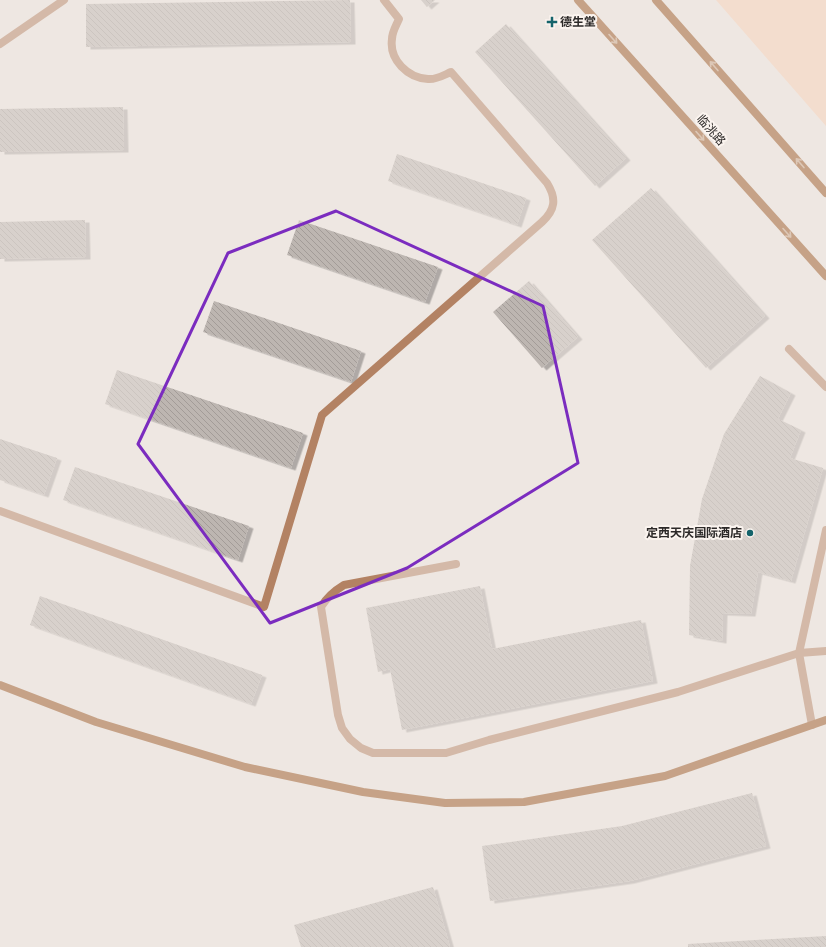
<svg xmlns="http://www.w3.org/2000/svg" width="826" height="947" viewBox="0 0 826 947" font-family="Manrope,'Noto Sans SC',sans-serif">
<defs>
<pattern id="building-back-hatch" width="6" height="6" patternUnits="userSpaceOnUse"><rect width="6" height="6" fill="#bdb6b1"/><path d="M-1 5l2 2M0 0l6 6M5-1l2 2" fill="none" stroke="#a39c98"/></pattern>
<filter id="shadow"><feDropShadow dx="4.5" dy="2.5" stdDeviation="0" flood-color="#0004"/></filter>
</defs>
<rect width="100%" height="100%" fill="#eee7e2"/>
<!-- park -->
<path fill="#f8d0b6" d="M716 0H826V126Z"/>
<!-- building -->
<path fill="url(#building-back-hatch)" filter="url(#shadow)" d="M350 0 351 42 86 47V4Z
M421 0H435L427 7Z
M506 24 626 158 595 186 475 52Z
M123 107 124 150 0 152V109Z
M397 154 526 198 517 225 388 181Z
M651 188 765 316 706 368 592 240Z
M85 220 86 257 0 259V222Z
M299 220 438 267 425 302 287 255Z
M529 281 578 337 542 368 493 312Z
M214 301 361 351 351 382 203 332Z
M117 370 303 433 291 468 105 404Z
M760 376 791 393 778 419 801 430 790 458 823 468 791 581 758 572 751 614 723 613 722 641 689 635 690 566 702 499 724 434Z
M0 439 57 458 44 495 0 480Z
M75 467 249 526 238 560 63 500Z
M480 586 492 649 641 620 653 681 402 730 390 669 378 672 366 608Z
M40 596 262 675 251 704 30 625Z
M752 793 766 846 630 881 490 901 482 846 622 826Z
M433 887 450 947H301L294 925Z
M826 936V947H688V944Z"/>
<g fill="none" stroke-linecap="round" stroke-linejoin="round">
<!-- lane -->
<path stroke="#b38263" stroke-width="8" d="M789 349 826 387
M456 564 344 585C334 591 327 597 321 607L338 715 342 728 350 739 361 748 373 753H446L489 740 678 692 799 653 826 651
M812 725 799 653 826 530"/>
<!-- street -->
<path stroke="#b38263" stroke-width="8" d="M0 44 64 0
M0 511 264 607 322 415 542 222C555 210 557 199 547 183L451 72C444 75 436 80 428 79 408 78 389 60 392 39 392 32 396 26 399 19L384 0"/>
<!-- secondary -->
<path stroke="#944f1a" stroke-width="8" d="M578 0 826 276
M656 0 826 193
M0 685 96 722 245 767 363 792 445 803 524 802 665 776 826 720"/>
</g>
<!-- one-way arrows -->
<defs><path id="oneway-shaft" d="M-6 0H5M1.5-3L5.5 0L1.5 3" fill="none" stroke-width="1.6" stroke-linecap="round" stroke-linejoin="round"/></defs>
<g stroke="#c8a284">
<use href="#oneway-shaft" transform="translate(613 39) rotate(48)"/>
<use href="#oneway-shaft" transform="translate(714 66) rotate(-131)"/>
<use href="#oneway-shaft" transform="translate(700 136) rotate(48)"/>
<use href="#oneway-shaft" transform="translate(800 163) rotate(-131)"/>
<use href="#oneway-shaft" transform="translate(787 233) rotate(48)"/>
</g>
<!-- marked area -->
<path d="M0 0H826V947H0ZM336 211 543 306 578 463 407 568 270 623 138 444 228 253Z" fill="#eee7e2" fill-opacity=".55" fill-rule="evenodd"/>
<path fill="none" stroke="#7b2cbf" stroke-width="3" stroke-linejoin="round" d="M336 211 543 306 578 463 407 568 270 623 138 444 228 253Z"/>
<!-- markers -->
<g fill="#14636a" stroke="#fbf4ef" stroke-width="1.5">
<path d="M550 16h4v4h4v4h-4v4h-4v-4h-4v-4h4z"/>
<circle cx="750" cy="533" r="4"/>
</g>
<g text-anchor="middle" stroke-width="4" stroke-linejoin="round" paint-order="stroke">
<!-- poi labels -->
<g font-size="12" font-weight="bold" fill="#2c2928" stroke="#fbf4ef" text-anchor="start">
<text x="560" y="26">德生堂</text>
<text x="742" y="537" text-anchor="end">定西天庆国际酒店</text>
</g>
<!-- street labels -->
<g font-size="12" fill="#2c2928" stroke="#fbf4ef">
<text transform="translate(711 130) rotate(48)" y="4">临洮路</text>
</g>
</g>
</svg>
